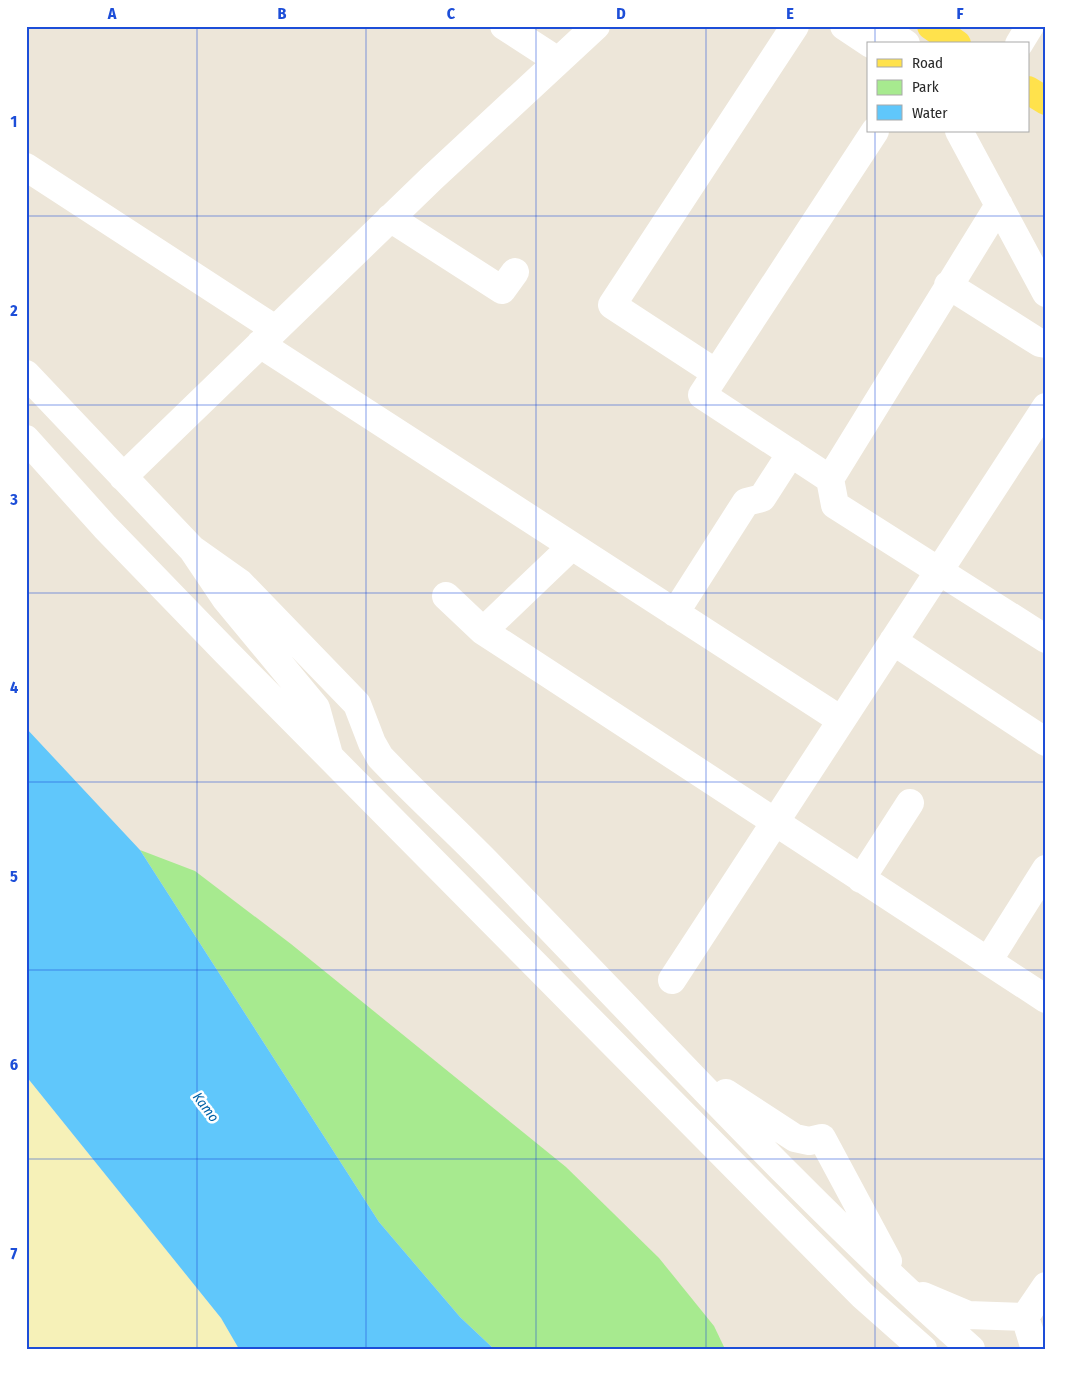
<svg xmlns="http://www.w3.org/2000/svg" width="1072" height="1375" viewBox="0 0 1072 1375" font-family="'Fira Sans Condensed',sans-serif">
<rect width="100%" height="100%" fill="#ede6d9"/>
<!-- green -->
<path fill="#a7ea8f" d="M140 850 195 871 291 944 566 1167 659 1258 714 1326 725 1349H494L460 1317 379 1222Z"/>
<!-- sand -->
<path fill="#f6f1b8" d="M26 1076 221 1318 239 1349H26Z"/>
<!-- water -->
<path fill="#60c7fb" d="M26 728 140 850 379 1222 460 1317 494 1349H239L221 1318 26 1076Z"/>
<g fill="none" stroke-linecap="round" stroke-linejoin="round">
<!-- minor -->
<path stroke="#fff" stroke-width="28" d="M504 26 558 61
M844 26 871 44
M879 26 906 44
M1019 44 1030 26
M875 131 702 395 830 479 835 505 1046 639
M959 131 1046 293
M26 167 275 329
M390 218 502 290 515 272
M948 285 1040 343 1046 344
M260 344 841 720
M716 373 612 305 795 26
M26 374 192 549 225 598 316 708 329 755
M26 439 105 527 227 653 862 1295 923 1349
M123 477 432 178 596 26
M830 479 999 205
M192 549 240 583 357 704 372 743 380 757C416 795 455 830 491 867 649 1029 801 1198 971 1349
M446 596 483 631 1046 999
M675 613 746 502 762 498 791 453
M483 631 572 546
M893 641 1046 742
M861 879 910 803
M988 961 1046 869
M672 980 1046 407
M726 1093 795 1138 809 1141 822 1138 888 1261
M923 1296 968 1315 1025 1317
M1035 1349 1025 1317 1046 1286"/>
<!-- major -->
<path stroke="#ffe24c" stroke-width="28" d="M931 26 957 44
M1028 90 1046 101"/>
</g>
<!-- grid -->
<path fill="none" stroke="#1d4ed8" stroke-width="1" stroke-opacity="0.55" d="M197 26V1349M366 26V1349M536 26V1349M706 26V1349M875 26V44M875 131V1349M26 216H1046M26 405H1046M26 593H1046M26 782H1046M26 970H1046M26 1159H1046"/>
<g text-anchor="middle" stroke-width="5" stroke-linejoin="round" paint-order="stroke">
<!-- water labels -->
<g font-size="14" font-style="italic" fill="#0061a6" stroke="#fff">
<text transform="translate(206 1107) rotate(53)" y="5">Kamo</text>
</g>
</g>
<!-- border -->
<rect width="1072" height="1375" fill="none" stroke="#ffffff" stroke-width="55"/>
<!-- legend -->
<rect x="867" y="42" width="162" height="90" fill="#ffffff" stroke="#a9a9a9"/>
<rect x="877" y="59" width="25" height="8" fill="#ffe24c" stroke="#a9a9a9"/>
<text x="912" y="68" font-size="15" fill="#292929">Road</text>
<rect x="877" y="80" width="25" height="15" fill="#a7ea8f" stroke="#a9a9a9"/>
<text x="912" y="92" font-size="15" fill="#292929">Park</text>
<rect x="877" y="105" width="25" height="15" fill="#60c7fb" stroke="#a9a9a9"/>
<text x="912" y="118" font-size="15" fill="#292929">Water</text>
<rect x="28" y="28" width="1016" height="1320" fill="none" stroke="#1d4ed8" stroke-width="2"/>
<g font-size="16" text-anchor="middle" font-weight="bold" fill="#1d4ed8">
<text x="112" y="19">A</text>
<text x="282" y="19">B</text>
<text x="451" y="19">C</text>
<text x="621" y="19">D</text>
<text x="790" y="19">E</text>
<text x="960" y="19">F</text>
<text x="14" y="127">1</text>
<text x="14" y="316">2</text>
<text x="14" y="505">3</text>
<text x="14" y="693">4</text>
<text x="14" y="882">5</text>
<text x="14" y="1070">6</text>
<text x="14" y="1259">7</text>
</g>
</svg>
